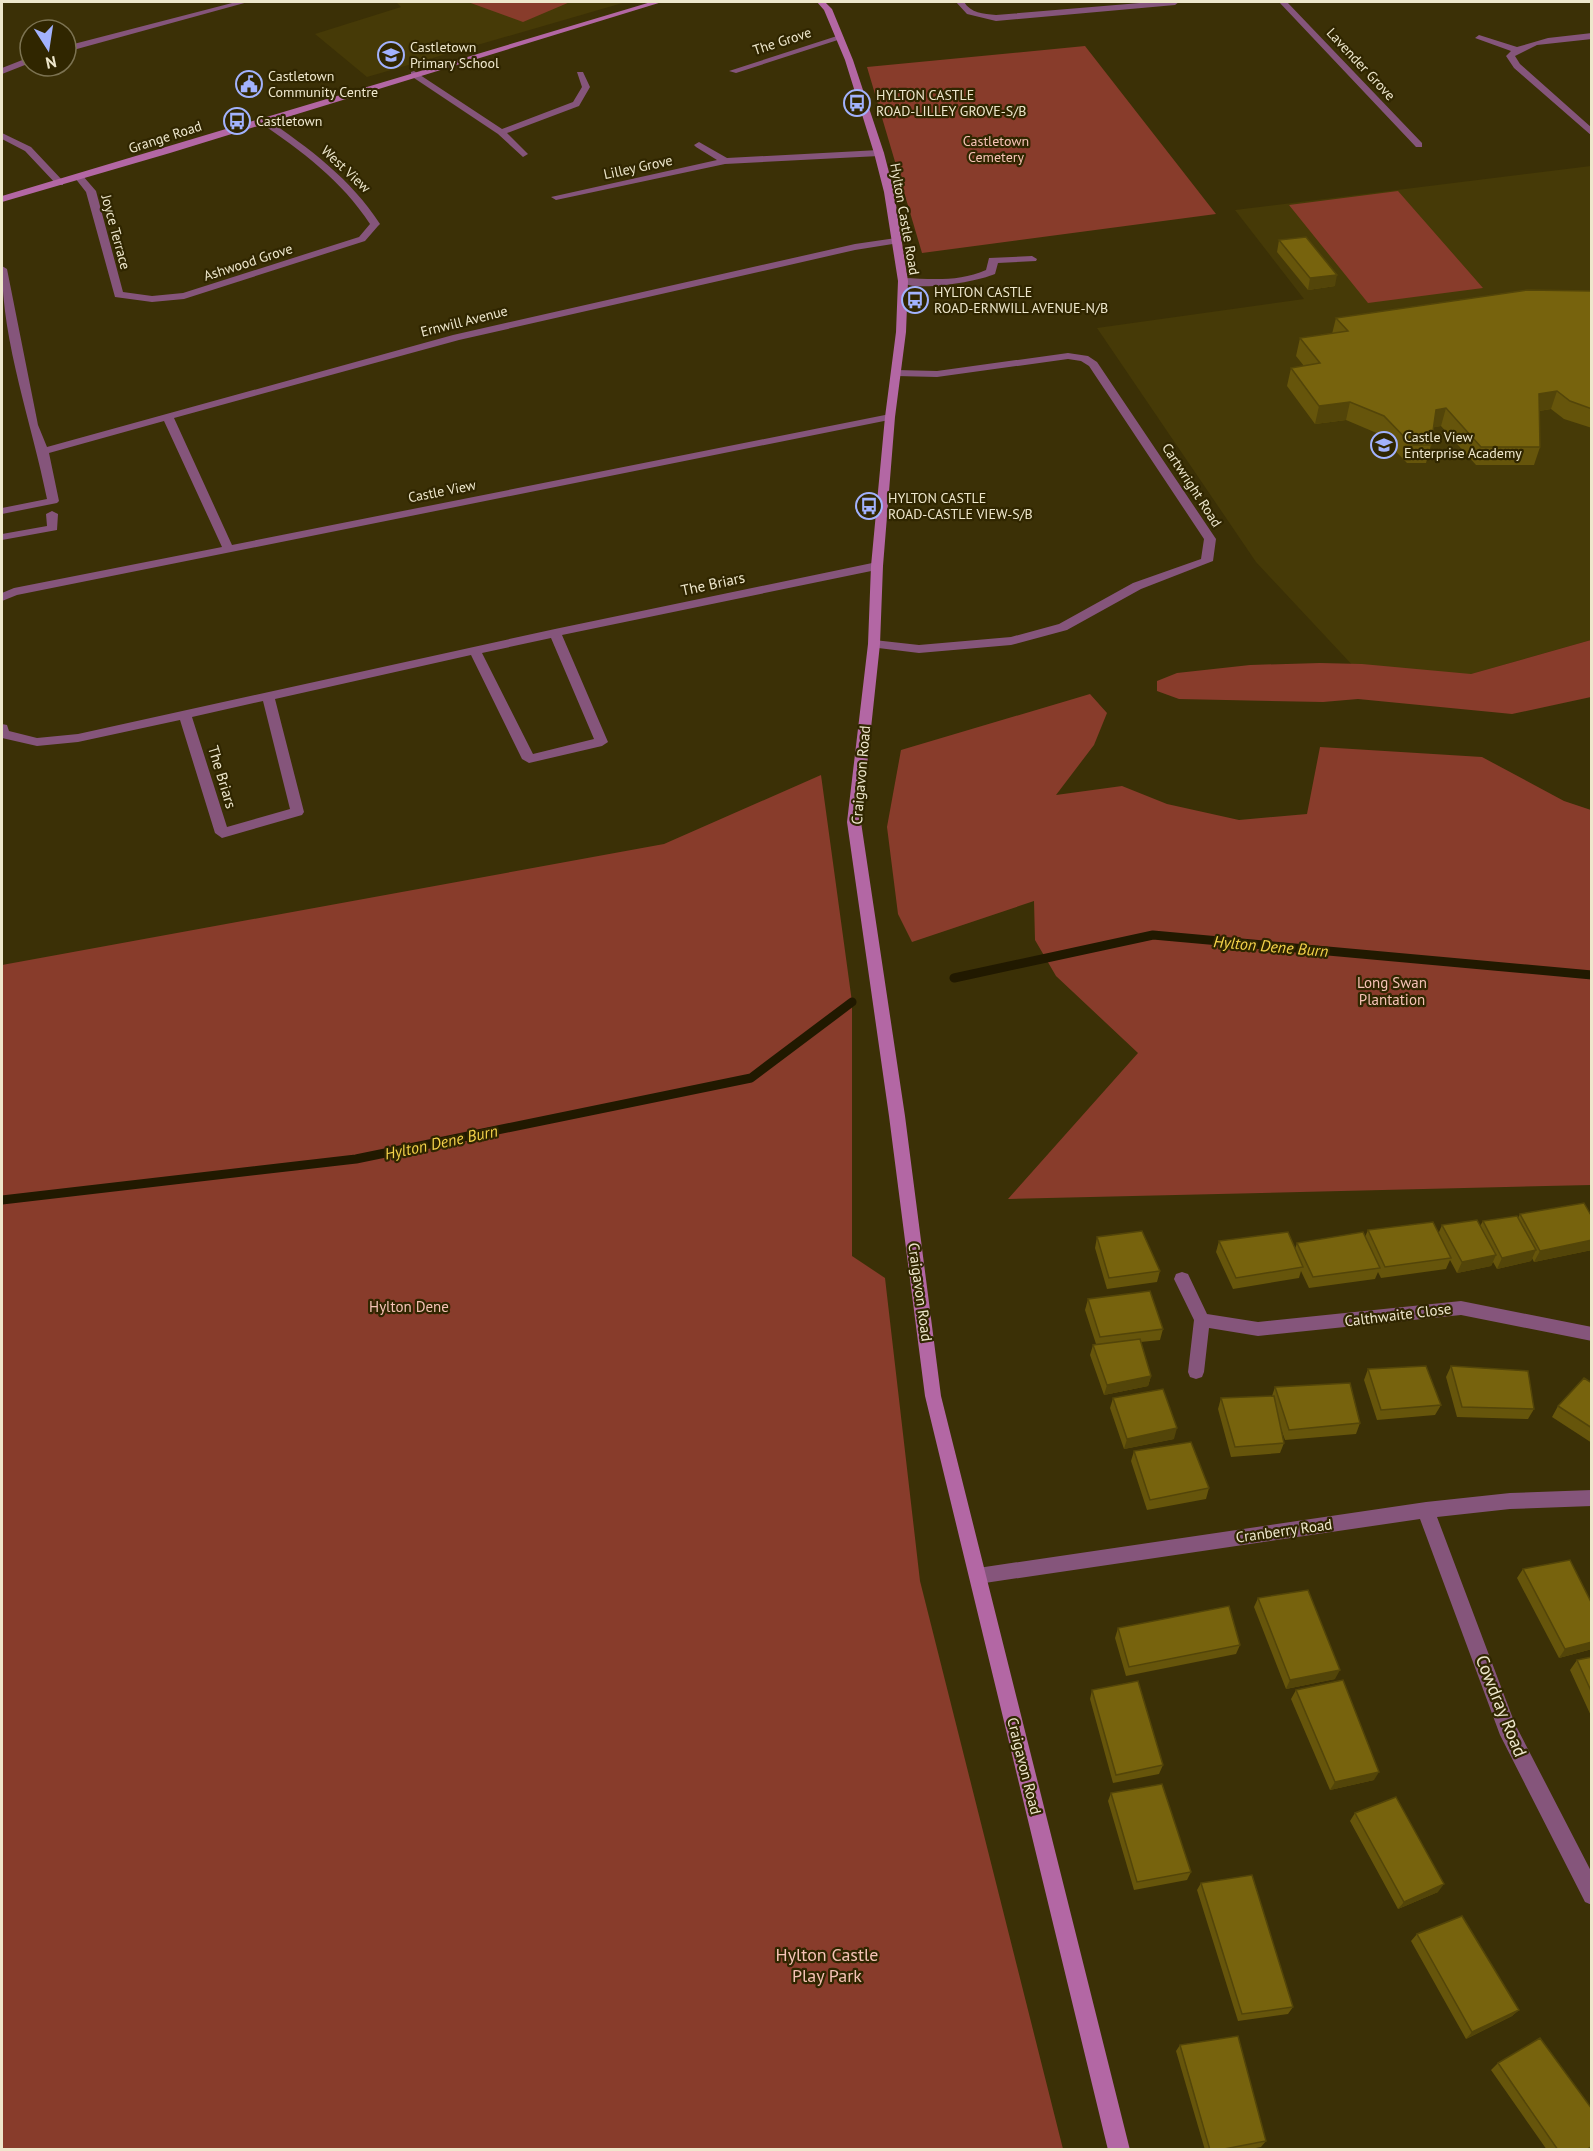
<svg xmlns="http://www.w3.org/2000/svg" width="1593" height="2151" viewBox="0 0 1593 2151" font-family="'PT Sans',sans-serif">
<rect width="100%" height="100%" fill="#3b3006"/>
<!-- built -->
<path fill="#463a07" d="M396 2H626L367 77 315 34 401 7Z
M1591 166V640L1384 699 1256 562 1097 328 1304 299 1235 210Z"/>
<!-- green -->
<path fill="#883c2b" d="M468 2H570L523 22Z
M1085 46 1216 214 922 253 867 67Z
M1398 191 1483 288 1368 303 1289 205Z
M1591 640V697L1512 714 1358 699 1323 702 1179 699 1157 691V681L1177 673 1250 665 1320 663 1362 664 1471 674Z
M1090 694 1107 713 1094 745 1056 795 1122 786 1167 804 1239 820 1307 814 1320 747 1482 757 1564 801 1591 810V1185L1008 1199 1138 1053 1056 976 1035 940 1034 901 912 942 898 914 887 827 901 750Z
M821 775 852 1002V1256L885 1278 920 1581 1063 2149H2V965L664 844Z"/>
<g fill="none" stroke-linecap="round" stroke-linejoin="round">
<!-- stream -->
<path stroke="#211900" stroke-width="9" d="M954 978 1153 935 1592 975
M2 1200 356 1159 751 1078 852 1002"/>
<!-- street -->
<path fill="#85557b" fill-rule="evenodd" d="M236 2H248L66 52V46Z
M956 2H964C971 13 983 14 996 15L1152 2H1179L1175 5 996 21 967 14Z
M1279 2H1287L1422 143V147H1416Z
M1592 33V39L1537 45 1515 56 1520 64 1592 128V136L1514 68 1506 56 1511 51 1475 38 1479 35 1517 47 1548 38Z
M837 36 844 38 736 73 729 71Z
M30 57V63L2 74V68Z
M414 71 502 129 573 102 582 87 577 72H583L590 87 579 106 507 133 528 154 523 157 498 134 411 76V72Z
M259 118H265C309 148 351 179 380 224L378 226 365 241 184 299 152 302 115 297 86 192 75 178 77 176H83L96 191 123 292 152 296 183 293 359 237 370 224C342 181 301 150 259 122Z
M2 133 31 147 63 181V185H57L25 151 2 139Z
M699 142 727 158 879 150 884 153 879 156 725 164 556 200 551 197 717 160 696 147 694 145Z
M896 238 901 241 899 243 855 250 459 340 174 418 232 545 890 414 894 415V419L17 595 2 601V593L14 588 222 547 164 421 49 453 59 501 57 503 2 514V508L47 499C32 423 2 344 2 266L7 269 38 425 47 447 453 335 855 244Z
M1032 256 1037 259 1036 261 998 263 995 274C976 282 914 293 898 281L903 278C932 279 959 282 986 270L989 258Z
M1068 353 1088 356 1097 362 1216 539 1213 561 1141 589 1067 630 1011 645 919 653 870 647 868 644 874 640 919 645 1011 637 1059 624 1133 583 1201 559 1204 539 1089 366 1081 361 1068 359 937 377 896 376 891 373 896 370 937 371Z
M52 511 58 514 57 530 2 540V534L47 526 46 514Z
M877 562 883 566 881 569 562 635 608 742 602 746 529 763 522 759 471 655 275 699 304 812 302 815 222 838 215 833 180 720 78 742 37 746 2 738V724L7 725 9 731 37 738 78 734 555 629ZM551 638 594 739 533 754 482 653ZM263 701 290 809 227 827 192 717Z
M1182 1272 1188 1274 1207 1314 1258 1322 1461 1301 1592 1327V1341L1461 1315 1258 1336 1209 1328 1204 1372 1202 1377 1196 1379 1190 1377 1188 1372 1194 1320 1174 1279 1176 1274Z
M1592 1490V1506L1510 1509 1437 1517 1515 1724 1592 1873V1905L1585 1902 1500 1735 1420 1519 978 1584 972 1582 969 1576 972 1570 978 1568 1426 1502 1510 1493Z"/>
<!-- secondary -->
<path fill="#b367a4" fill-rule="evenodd" d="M651 2H662L170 153 2 202V196Z
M817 2H825L832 9 853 60 884 153 894 192 908 281 906 332 895 417 883 566 880 644 861 822 905 1116 941 1396 1130 2150H1108L925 1396 889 1116 847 822 868 644 871 566 885 417 896 332 898 281 884 192 874 153 845 60 824 10Z"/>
</g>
<!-- wall -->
<path fill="#66550b" d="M1279 240 1335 286 1308 290 1277 252Z
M1592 291V428L1564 419 1551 409 1539 411 1540 447 1534 465H1476L1441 426 1434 427 1431 445 1426 463H1407L1379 434 1346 420 1315 424 1287 386 1291 368 1304 366 1296 356 1300 338 1332 334 1336 318Z
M1520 1214 1592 1217V1250L1534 1262 1532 1258 1531 1261 1497 1269 1493 1262 1491 1266 1457 1273 1450 1260 1446 1269 1381 1278 1378 1272 1375 1279 1309 1288 1301 1271 1299 1278 1233 1289 1216 1252 1219 1241 1295 1249 1297 1243 1365 1237 1368 1230 1439 1232 1442 1225 1480 1226 1483 1221 1518 1218Z
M1097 1237 1160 1271 1157 1282 1107 1289 1095 1248Z
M1088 1299 1163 1329 1160 1340 1141 1342 1151 1376 1148 1386 1104 1395 1090 1355 1093 1345 1096 1344 1085 1310Z
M1451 1366 1534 1409 1528 1419 1457 1417 1446 1377Z
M1368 1369 1441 1405 1435 1415 1377 1420 1364 1380Z
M1592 1383V1443L1552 1417 1558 1406Z
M1275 1387 1360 1423 1356 1434 1285 1440 1279 1423 1284 1443 1280 1453 1231 1457 1218 1409 1221 1398 1272 1396Z
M1113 1398 1174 1439 1124 1449 1110 1408Z
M1134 1451 1209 1488 1206 1499 1147 1510 1131 1461Z
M1523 1569 1592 1649 1559 1658 1517 1578Z
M1258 1598 1335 1679 1286 1689 1254 1607Z
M1118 1628 1240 1645 1236 1654 1126 1676 1115 1638Z
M1592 1657V1718L1570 1670 1577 1660Z
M1092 1690 1163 1765 1159 1774 1113 1783 1090 1699Z
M1296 1690 1374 1780 1330 1790 1291 1699Z
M1111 1793 1191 1872 1187 1880 1134 1890 1108 1801Z
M1355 1813 1438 1892 1398 1909 1350 1821Z
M1201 1883 1293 2007 1288 2014 1238 2021 1197 1890Z
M1417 1934 1519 2010 1512 2016 1466 2039 1411 1941Z
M1180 2045 1266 2141 1261 2147 1245 2150H1205L1176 2051Z
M1498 2063 1586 2150H1547L1491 2070Z"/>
<!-- shaded-wall -->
<path fill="#534509" d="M1337 275 1335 286 1308 290 1310 278Z
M1557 391 1551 409 1533 412 1539 394Z
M1350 402 1346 420 1315 424 1319 406Z
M1446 408 1441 426 1431 428 1436 410Z
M1592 1240V1250L1534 1262 1540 1251Z
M1536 1250 1531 1261 1497 1269 1502 1258Z
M1496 1255 1491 1266 1457 1273 1462 1262Z
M1151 1376 1148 1386 1104 1395 1107 1385Z
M1177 1428 1174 1439 1124 1449 1127 1439Z
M1592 1642V1649L1559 1658 1565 1649Z
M1340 1670 1335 1679 1286 1689 1290 1680Z
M1379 1772 1374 1780 1330 1790 1335 1782Z
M1444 1884 1438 1892 1398 1909 1404 1902Z
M1519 2010 1512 2016 1466 2039 1472 2032Z"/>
<!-- building -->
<path fill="#77630d" stroke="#534509" stroke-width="1.5" d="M1306 237 1337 275 1310 278 1279 240Z
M1527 290 1592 291V409L1570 401 1557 391 1539 394 1540 447H1481L1446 408 1436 410 1431 445H1412L1384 416 1350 402 1319 406 1291 368 1320 363 1300 338 1348 331 1336 318Z
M1584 1203 1592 1217V1240L1540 1251 1520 1214Z
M1517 1216 1536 1250 1502 1258 1483 1221Z
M1477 1220 1496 1255 1462 1262 1442 1225Z
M1433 1222 1451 1258 1385 1267 1368 1230Z
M1142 1231 1160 1271 1109 1278 1097 1237Z
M1288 1232 1303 1267 1236 1278 1219 1241Z
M1363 1232 1380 1268 1313 1277 1297 1243Z
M1150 1291 1163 1329 1100 1337 1088 1299Z
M1140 1339 1151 1376 1107 1385 1093 1345Z
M1426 1366 1441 1405 1381 1410 1368 1369Z
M1451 1366 1528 1371 1534 1409 1462 1407Z
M1584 1378 1592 1383V1428L1558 1406Z
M1350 1383 1360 1423 1289 1430 1275 1387Z
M1163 1389 1177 1428 1127 1439 1113 1398Z
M1274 1396 1284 1443 1235 1447 1221 1398Z
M1191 1442 1209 1488 1150 1500 1134 1451Z
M1570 1560 1592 1604V1642L1565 1649 1523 1569Z
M1308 1590 1340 1670 1290 1680 1258 1598Z
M1229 1606 1240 1645 1129 1667 1118 1628Z
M1592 1657V1693L1577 1660Z
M1343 1680 1379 1772 1335 1782 1296 1690Z
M1138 1681 1163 1765 1116 1775 1092 1690Z
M1162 1784 1191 1872 1137 1882 1111 1793Z
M1396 1797 1444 1884 1404 1902 1355 1813Z
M1252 1875 1293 2007 1242 2014 1201 1883Z
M1462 1916 1519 2010 1472 2032 1417 1934Z
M1238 2036 1266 2141 1219 2150H1210L1180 2045Z
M1540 2038 1592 2109V2146L1586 2150H1558L1498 2063Z"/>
<!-- icons -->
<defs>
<symbol id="school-ring" viewBox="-11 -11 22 22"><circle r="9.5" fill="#302600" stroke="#a2b2fd" stroke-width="1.5"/><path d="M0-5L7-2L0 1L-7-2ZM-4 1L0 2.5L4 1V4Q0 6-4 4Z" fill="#a2b2fd"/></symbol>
<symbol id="civic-ring" viewBox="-11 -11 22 22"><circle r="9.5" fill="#302600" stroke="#a2b2fd" stroke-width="1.5"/><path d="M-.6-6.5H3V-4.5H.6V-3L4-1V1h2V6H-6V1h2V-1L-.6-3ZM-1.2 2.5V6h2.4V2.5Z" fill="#a2b2fd"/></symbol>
<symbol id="bus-ring" viewBox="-11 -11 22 22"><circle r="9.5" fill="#302600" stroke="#a2b2fd" stroke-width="1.5"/><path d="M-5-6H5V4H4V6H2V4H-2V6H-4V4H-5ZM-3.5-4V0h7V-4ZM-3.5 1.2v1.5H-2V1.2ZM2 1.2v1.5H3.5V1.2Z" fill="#a2b2fd"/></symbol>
</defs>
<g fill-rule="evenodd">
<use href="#school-ring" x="376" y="40" width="30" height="30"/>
<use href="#civic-ring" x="234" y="69" width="30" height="30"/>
<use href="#bus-ring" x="842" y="88" width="30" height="30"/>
<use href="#bus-ring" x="222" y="106" width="30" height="30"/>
<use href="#bus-ring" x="900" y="285" width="30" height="30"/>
<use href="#school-ring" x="1369" y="430" width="30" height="30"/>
<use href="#bus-ring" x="854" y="491" width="30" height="30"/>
</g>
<g text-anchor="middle" stroke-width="4.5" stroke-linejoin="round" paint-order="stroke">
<!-- far-street labels -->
<g font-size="14" fill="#eee7cc" stroke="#302600">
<text transform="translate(782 41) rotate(-18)" y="5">The Grove</text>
<text transform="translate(1361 64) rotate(47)" y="5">Lavender Grove</text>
<text transform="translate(165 137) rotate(-18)" y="5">Grange Road</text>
<text transform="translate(638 167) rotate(-12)" y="5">Lilley Grove</text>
<text transform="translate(346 169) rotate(43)" y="5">West View</text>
<text transform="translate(905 219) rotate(80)" y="5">Hylton Castle Road</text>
<text transform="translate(116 232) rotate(75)" y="5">Joyce Terrace</text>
<text transform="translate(248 262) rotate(-18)" y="5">Ashwood Grove</text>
<text transform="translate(464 321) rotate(-14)" y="5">Ernwill Avenue</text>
<text transform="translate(1192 485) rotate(57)" y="5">Cartwright Road</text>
<text transform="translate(442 491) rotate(-11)" y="5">Castle View</text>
</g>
<!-- far-poi labels -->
<g font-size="14" fill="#eee7cc" stroke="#302600" text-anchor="start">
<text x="410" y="52">Castletown<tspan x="410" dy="16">Primary School</tspan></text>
<text x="268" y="81">Castletown<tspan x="268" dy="16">Community Centre</tspan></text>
<text x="876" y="100">HYLTON CASTLE<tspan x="876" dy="16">ROAD-LILLEY GROVE-S/B</tspan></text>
<text x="256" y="126">Castletown</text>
<text x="934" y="297">HYLTON CASTLE<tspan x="934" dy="16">ROAD-ERNWILL AVENUE-N/B</tspan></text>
<text x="1404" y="442">Castle View<tspan x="1404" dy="16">Enterprise Academy</tspan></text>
<text x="888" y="503">HYLTON CASTLE<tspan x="888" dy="16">ROAD-CASTLE VIEW-S/B</tspan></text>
</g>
<!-- far-park labels -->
<g font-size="14" fill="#f6c3b6" stroke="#302600">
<text x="996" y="146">Castletown<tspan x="996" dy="16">Cemetery</tspan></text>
</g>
<!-- street labels -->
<g font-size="15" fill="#eee7cc" stroke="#302600">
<text transform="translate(713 584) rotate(-12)" y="5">The Briars</text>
<text transform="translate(861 775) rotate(-85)" y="5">Craigavon Road</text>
<text transform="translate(222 777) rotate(73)" y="5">The Briars</text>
<text transform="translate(920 1292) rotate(82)" y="5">Craigavon Road</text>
<text transform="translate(1398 1315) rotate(-7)" y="5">Calthwaite Close</text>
<text transform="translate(1284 1531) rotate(-8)" y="5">Cranberry Road</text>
<text transform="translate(1024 1766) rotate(76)" y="5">Craigavon Road</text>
</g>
<!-- park labels -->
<g font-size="15" fill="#f6c3b6" stroke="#302600">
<text x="1392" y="988">Long Swan<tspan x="1392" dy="17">Plantation</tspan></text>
<text x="409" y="1312">Hylton Dene</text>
</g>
<!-- water labels -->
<g font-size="16" font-style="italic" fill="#f5d34a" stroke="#302600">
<text transform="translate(1271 946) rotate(5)" y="6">Hylton Dene Burn</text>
<text transform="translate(441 1142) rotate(-12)" y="6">Hylton Dene Burn</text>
</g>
<!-- near-street labels -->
<g font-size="18" fill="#eee7cc" stroke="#302600">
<text transform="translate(1501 1706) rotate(68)" y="6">Cowdray Road</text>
</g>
<!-- near-park labels -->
<g font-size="18" fill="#f6c3b6" stroke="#302600">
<text x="827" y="1961">Hylton Castle<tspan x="827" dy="21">Play Park</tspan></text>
</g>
</g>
<!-- border -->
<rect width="1593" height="2151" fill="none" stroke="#eee7cc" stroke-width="6"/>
<!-- north arrow -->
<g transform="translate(48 48) rotate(168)"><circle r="28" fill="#302600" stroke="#7c7352" stroke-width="1.5"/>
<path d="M0-4.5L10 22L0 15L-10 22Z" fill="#a2b2fd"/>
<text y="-9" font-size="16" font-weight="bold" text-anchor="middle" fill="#eee7cc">N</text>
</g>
</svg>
